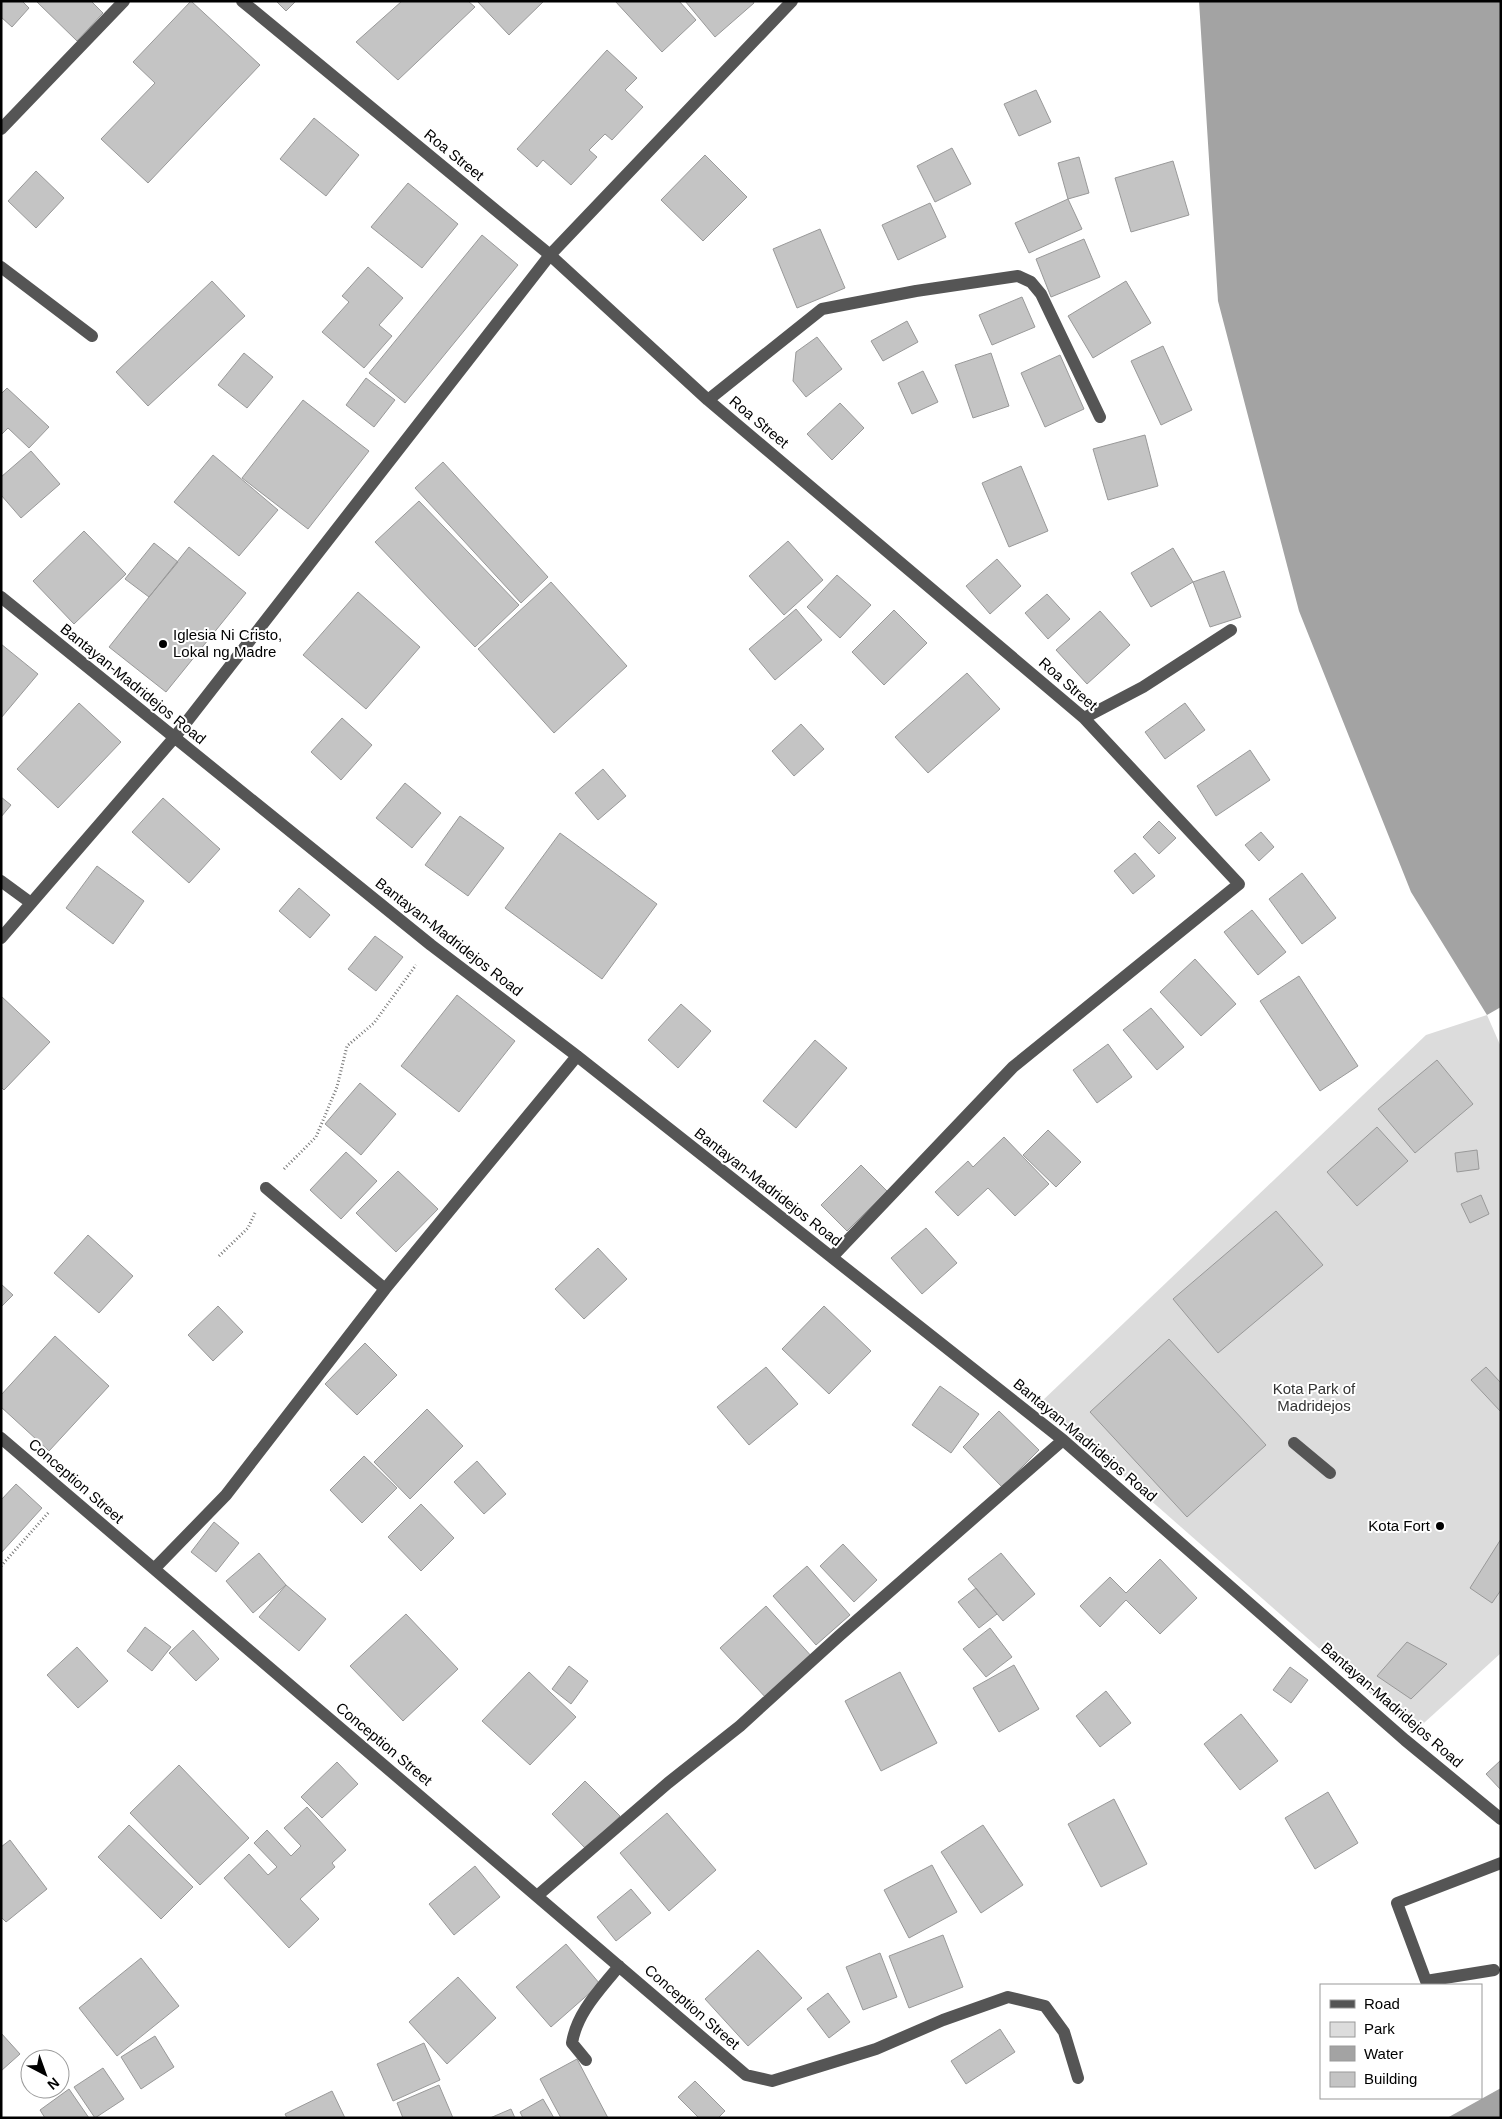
<svg xmlns="http://www.w3.org/2000/svg" width="1502" height="2119" viewBox="0 0 1502 2119" font-family="Arial,sans-serif">
<rect width="100%" height="100%" fill="#fff"/>
<!-- green -->
<path fill="#dcdcdc" d="M1487 1015 1501 1047V1653L1414 1732 1040 1403 1426 1035Z"/>
<!-- water -->
<path fill="#a3a3a3" d="M1199 1H1501V1007L1487 1015 1411 892 1299 611 1218 301Z
M1501 2088V2118H1447Z"/>
<!-- building -->
<path fill="#c4c4c4" stroke="#999" d="M1 1H22L29 8 12 27 1 17Z
M36 1H91L103 13 77 41Z
M191 1 260 65 148 183 101 139 155 83 133 62Z
M276 1H296L286 11Z
M402 1H468L475 7 398 80 356 42Z
M477 1H544L509 35Z
M615 1H679L696 20 662 52Z
M685 1H753L754 3 715 37Z
M607 50 637 78 625 90 643 107 612 140 605 134 589 150 597 157 571 185 543 160 537 167 517 149Z
M1036 90 1051 122 1019 136 1004 104Z
M314 118 359 155 326 196 280 159Z
M952 148 971 184 935 202 917 166Z
M705 155 747 197 703 241 661 200Z
M1079 157 1089 193 1068 199 1058 163Z
M1173 161 1189 215 1131 232 1115 178Z
M36 171 64 198 36 228 8 201Z
M408 183 458 224 422 268 371 227Z
M1068 199 1082 229 1029 253 1015 223Z
M930 203 946 237 898 260 882 225Z
M820 229 845 288 797 308 773 249Z
M482 235 518 265 405 403 369 373Z
M1084 239 1100 277 1051 297 1036 259Z
M368 267 403 298 379 325 392 336 364 368 322 332 349 302 342 296Z
M212 281 245 316 148 406 116 372Z
M1126 281 1151 323 1093 358 1068 316Z
M1022 297 1035 327 992 345 979 315Z
M907 321 918 342 883 361 871 341Z
M817 337 842 369 806 397 793 381 796 352Z
M1163 346 1192 410 1161 425 1131 361Z
M244 353 273 377 247 408 218 385Z
M991 353 1009 406 973 418 955 365Z
M1060 355 1084 409 1045 427 1021 373Z
M923 371 938 402 912 414 898 383Z
M366 378 395 400 374 427 346 405Z
M7 388 49 427 29 448 8 428 1 435V394Z
M303 400 369 451 308 529 242 478Z
M840 403 864 428 832 460 807 434Z
M1145 435 1158 486 1108 500 1093 449Z
M31 451 60 484 21 518 1 495V477Z
M213 455 278 510 239 556 174 502Z
M443 462 548 577 521 603 415 488Z
M1021 466 1048 531 1009 547 982 483Z
M419 501 519 605 475 647 375 542Z
M84 531 126 574 74 624 33 581Z
M788 541 823 580 784 615 749 576Z
M154 543 178 562 149 597 125 579Z
M189 547 246 593 166 692 109 647Z
M1173 548 1193 582 1151 607 1131 573Z
M997 559 1021 586 990 614 966 586Z
M1224 571 1241 617 1210 627 1193 582Z
M837 575 871 605 840 638 807 607Z
M551 582 627 666 554 733 478 649Z
M358 592 420 647 366 709 303 655Z
M1047 594 1070 619 1048 639 1025 613Z
M796 609 822 640 775 680 749 649Z
M894 610 927 643 884 685 852 652Z
M1100 611 1130 645 1087 684 1056 650Z
M1 644 38 674 1 718Z
M967 673 1000 709 928 773 895 737Z
M79 703 121 742 58 808 17 769Z
M1185 703 1205 730 1165 759 1145 732Z
M342 718 372 745 341 780 311 752Z
M801 724 824 749 794 776 772 751Z
M1250 750 1270 780 1216 816 1197 786Z
M603 769 626 796 598 820 575 793Z
M405 783 441 813 412 848 376 818Z
M1 797 11 805 1 817Z
M163 798 220 849 189 883 132 832Z
M460 816 504 848 468 896 425 865Z
M1159 821 1176 838 1159 854 1143 837Z
M1261 832 1274 847 1259 861 1245 845Z
M560 833 657 904 602 979 505 908Z
M1135 853 1155 876 1133 894 1114 871Z
M97 866 144 901 113 944 66 908Z
M1302 873 1336 918 1302 944 1269 899Z
M299 888 330 915 310 938 279 911Z
M1252 910 1286 952 1258 975 1224 932Z
M375 936 403 957 376 991 348 969Z
M1195 959 1236 1004 1201 1036 1160 992Z
M1299 976 1358 1066 1320 1091 1260 1001Z
M457 995 515 1041 459 1112 401 1066Z
M1 996 50 1042 4 1090 1 1087Z
M681 1004 711 1031 678 1068 648 1040Z
M1151 1008 1184 1047 1157 1070 1123 1030Z
M815 1040 847 1068 796 1128 763 1101Z
M1108 1044 1132 1077 1097 1103 1073 1070Z
M1437 1060 1473 1104 1415 1153 1378 1109Z
M360 1083 396 1114 361 1155 325 1124Z
M1377 1127 1408 1161 1357 1206 1327 1172Z
M1048 1130 1081 1162 1056 1187 1023 1155Z
M1004 1137 1049 1184 1015 1216 988 1188 958 1216 935 1192 968 1161 973 1167Z
M1477 1150 1479 1169 1457 1172 1455 1153Z
M346 1152 377 1181 341 1219 310 1190Z
M861 1165 887 1191 847 1231 821 1205Z
M398 1171 438 1209 396 1252 356 1213Z
M1481 1195 1489 1214 1470 1223 1461 1204Z
M1276 1211 1323 1265 1218 1353 1173 1299Z
M926 1228 957 1263 922 1294 891 1258Z
M88 1235 133 1276 99 1313 54 1273Z
M598 1248 627 1279 584 1319 555 1289Z
M1 1284 13 1295 1 1307Z
M218 1306 243 1332 213 1361 188 1335Z
M824 1306 871 1351 829 1394 782 1349Z
M55 1336 109 1386 49 1451 1 1407V1395Z
M1169 1339 1266 1445 1187 1517 1090 1412Z
M365 1343 397 1375 357 1415 325 1384Z
M766 1367 798 1404 749 1445 717 1407Z
M1486 1367 1501 1383V1412L1471 1380Z
M940 1386 979 1414 951 1453 912 1425Z
M427 1409 463 1446 410 1499 374 1462Z
M999 1411 1039 1450 1002 1487 963 1447Z
M364 1456 397 1488 362 1523 330 1490Z
M477 1461 506 1494 484 1514 454 1482Z
M16 1484 42 1508 1 1553V1500Z
M421 1504 454 1538 421 1571 388 1537Z
M214 1522 239 1543 216 1572 191 1552Z
M1501 1539V1590L1492 1603 1470 1588Z
M843 1544 877 1580 854 1602 820 1566Z
M259 1553 286 1585 253 1613 226 1581Z
M1001 1553 1035 1594 1003 1621 968 1579Z
M1160 1559 1197 1598 1160 1634 1126 1600 1100 1627 1080 1606 1110 1577 1126 1593Z
M807 1566 850 1615 816 1645 773 1596Z
M286 1585 326 1619 299 1651 259 1617Z
M976 1588 997 1614 979 1628 958 1602Z
M766 1606 813 1658 767 1699 720 1648Z
M406 1614 458 1669 403 1721 350 1666Z
M145 1627 171 1647 152 1671 127 1651Z
M990 1628 1012 1657 986 1677 963 1649Z
M193 1630 219 1659 196 1681 169 1653Z
M1407 1642 1447 1664 1411 1699 1377 1676Z
M77 1647 108 1681 78 1708 47 1675Z
M1014 1665 1039 1709 999 1732 973 1688Z
M569 1666 588 1681 571 1704 552 1689Z
M1290 1667 1308 1680 1291 1703 1273 1690Z
M529 1672 576 1717 530 1765 482 1721Z
M900 1672 937 1743 881 1771 845 1701Z
M1106 1691 1131 1723 1100 1747 1076 1716Z
M1241 1714 1278 1761 1240 1790 1204 1744Z
M1501 1760V1790L1486 1774Z
M337 1762 358 1784 322 1818 301 1797Z
M179 1765 249 1838 200 1885 130 1813Z
M585 1781 620 1816 586 1849 552 1814Z
M1328 1792 1358 1843 1315 1869 1285 1818Z
M1114 1799 1147 1864 1101 1887 1068 1824Z
M307 1807 346 1850 332 1863 335 1867 300 1899 319 1919 289 1948 224 1878 249 1854 268 1875 277 1867 254 1843 267 1830 291 1856 301 1846 284 1828Z
M667 1813 716 1870 669 1911 620 1853Z
M129 1825 193 1887 161 1919 98 1857Z
M983 1825 1023 1885 981 1913 941 1852Z
M10 1840 47 1889 6 1922 1 1917V1847Z
M932 1865 957 1912 909 1938 884 1890Z
M475 1866 500 1897 454 1935 429 1904Z
M631 1889 651 1913 616 1941 597 1917Z
M943 1935 963 1987 909 2008 889 1956Z
M566 1944 600 1984 551 2027 516 1987Z
M758 1950 802 1998 748 2046 705 1999Z
M880 1953 897 1997 863 2010 846 1967Z
M141 1958 179 2006 117 2056 79 2008Z
M458 1977 496 2018 447 2064 409 2022Z
M828 1993 850 2022 829 2038 807 2009Z
M1000 2029 1015 2052 966 2084 951 2061Z
M1 2033 20 2054 1 2071Z
M155 2036 174 2067 141 2089 121 2057Z
M424 2043 440 2080 393 2101 377 2064Z
M577 2059 608 2118H561L540 2079Z
M103 2068 124 2099 95 2118 74 2087Z
M695 2081 725 2111 718 2118H699L678 2097Z
M439 2085 453 2118H403L397 2103Z
M69 2089 89 2118H45L40 2110Z
M332 2091 345 2118H287L285 2114Z
M543 2099 554 2118H523L520 2112Z
M511 2109 515 2118H490Z"/>
<g fill="none" stroke-linecap="round" stroke-linejoin="round">
<!-- path -->
<path stroke="#777" stroke-width="3" stroke-dasharray="1 2.5" stroke-linecap="butt" d="M284 1169 316 1137 337 1087 347 1046 374 1023 416 965
M219 1256 248 1228 255 1213
M1 1566 49 1512"/>
<!-- minor -->
<path stroke="#555" stroke-width="12" d="M242 1 550 255 708 400 1084 718 1239 884 1013 1067 832 1257
M1 129 124 1
M1 267 92 336
M708 400 822 309 916 291 1018 276 1031 282 1041 294 1100 417
M1 597 431 945 577 1056 1063 1440 1405 1740 1501 1819
M1084 718 1143 687 1231 630
M1 881 31 903
M1 938 174 738 550 255 792 1
M266 1188 385 1289
M1 1438 746 2075 772 2081 876 2049 943 2020 1008 1997 1045 2006 1064 2032 1078 2078
M1294 1443 1330 1473
M154 1569 226 1495 385 1289 577 1056
M537 1896 668 1783 740 1726 839 1636 1063 1440
M1494 1970 1426 1981 1397 1903 1501 1863
M586 2060 572 2043C577 2012 600 1990 619 1966"/>
</g>
<!-- markers -->
<g fill="#000" stroke="#fff" stroke-width="2">
<circle cx="163" cy="644" r="5"/>
<circle cx="1440" cy="1526" r="5"/>
</g>
<g text-anchor="middle" stroke-width="4" stroke-linejoin="round" paint-order="stroke">
<!-- street labels -->
<g font-size="15" fill="#000" stroke="#fff">
<text transform="translate(454 155) rotate(39)" y="5">Roa Street</text>
<text transform="translate(759 422) rotate(40)" y="5">Roa Street</text>
<text transform="translate(133 684) rotate(39)" y="5">Bantayan-Madridejos Road</text>
<text transform="translate(1068 684) rotate(41)" y="5">Roa Street</text>
<text transform="translate(449 937) rotate(38)" y="5">Bantayan-Madridejos Road</text>
<text transform="translate(768 1187) rotate(38)" y="5">Bantayan-Madridejos Road</text>
<text transform="translate(1085 1440) rotate(40)" y="5">Bantayan-Madridejos Road</text>
<text transform="translate(76 1481) rotate(41)" y="5">Conception Street</text>
<text transform="translate(1392 1705) rotate(41)" y="5">Bantayan-Madridejos Road</text>
<text transform="translate(384 1744) rotate(40)" y="5">Conception Street</text>
<text transform="translate(692 2007) rotate(41)" y="5">Conception Street</text>
</g>
<!-- poi labels -->
<g font-size="15" fill="#000" stroke="#fff" text-anchor="start">
<text x="173" y="640">Iglesia Ni Cristo,<tspan x="173" dy="17">Lokal ng Madre</tspan></text>
<text x="1430" y="1531" text-anchor="end">Kota Fort</text>
</g>
<!-- park labels -->
<g font-size="15" fill="#333" stroke="#fff">
<text x="1314" y="1394">Kota Park of<tspan x="1314" dy="17">Madridejos</tspan></text>
</g>
</g>
<!-- border -->
<rect width="1502" height="2119" fill="none" stroke="#000000" stroke-width="5"/>
<!-- legend -->
<rect x="1320" y="1984" width="162" height="115" fill="#ffffff" stroke="#999999"/>
<rect x="1330" y="2000" width="25" height="8" fill="#555555" stroke="#999999"/>
<text x="1364" y="2009" font-size="15" fill="#000000">Road</text>
<rect x="1330" y="2022" width="25" height="15" fill="#dcdcdc" stroke="#999999"/>
<text x="1364" y="2034" font-size="15" fill="#000000">Park</text>
<rect x="1330" y="2046" width="25" height="15" fill="#a3a3a3" stroke="#999999"/>
<text x="1364" y="2059" font-size="15" fill="#000000">Water</text>
<rect x="1330" y="2072" width="25" height="15" fill="#c4c4c4" stroke="#999999"/>
<text x="1364" y="2084" font-size="15" fill="#000000">Building</text>
<!-- north arrow -->
<g transform="translate(45 2074) rotate(139)"><circle r="24" fill="#ffffff" stroke="#999999"/>
<path d="M0-4L9 19L0 12L-9 19Z" fill="#000000"/>
<text y="-8" font-size="14" font-weight="bold" text-anchor="middle" fill="#000000">N</text>
</g>
</svg>
